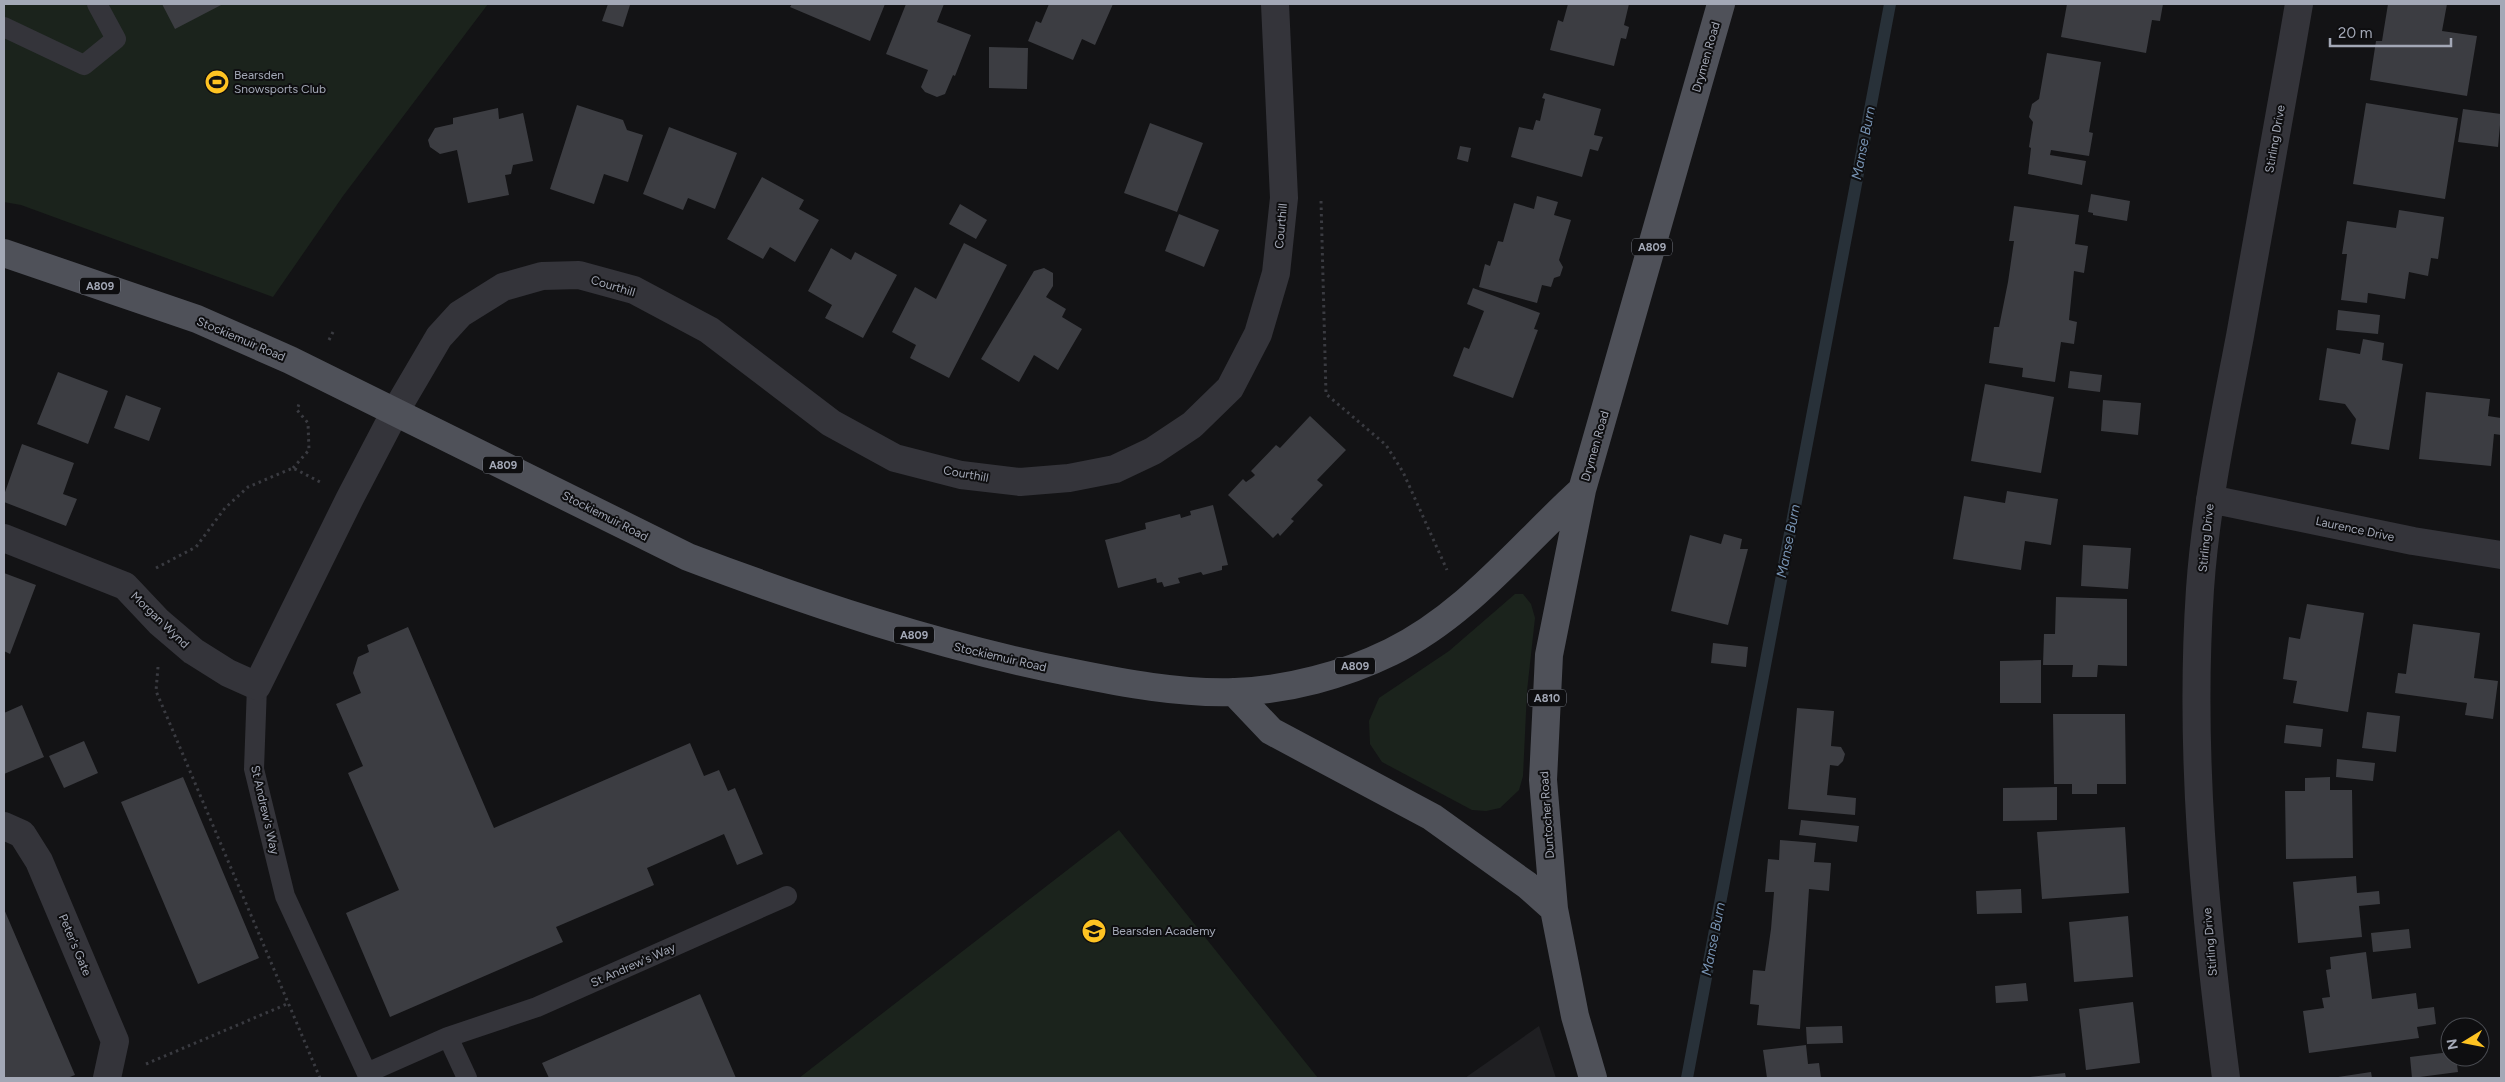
<svg xmlns="http://www.w3.org/2000/svg" width="2505" height="1082" viewBox="0 0 2505 1082" font-family="Figtree,sans-serif">
<rect width="100%" height="100%" fill="#131315"/>
<!-- built -->
<path fill="#1f1f22" d="M1539 1026 1556 1078H1465Z"/>
<!-- green -->
<path fill="#1b231c" d="M4 4H488L343 196 273 297 21 205 4 202Z
M1515 594H1523L1531 604 1535 618 1527 691 1523 776 1519 790 1500 808 1486 811 1472 810 1382 762 1370 744 1369 721 1379 698 1449 651Z
M1119 830 1318 1078H799Z"/>
<g fill="none" stroke-linecap="round" stroke-linejoin="round">
<!-- stream -->
<path stroke="#283139" stroke-width="12" d="M1687 1078 1890 4"/>
</g>
<!-- building -->
<path fill="#3c3d42" d="M162 4H223L175 29Z
M608 4 630 5 623 27 602 21Z
M792 4H885L870 41 790 7Z
M906 4H944L937 22 971 35 955 76 953 75 945 94 937 97 925 92 921 87 928 70 886 54Z
M1049 4H1113L1095 45 1082 39 1073 60 1028 41 1036 21 1041 23Z
M1568 4H1629L1624 25 1629 27 1626 39 1621 38 1614 66 1550 50 1558 20 1563 22Z
M2067 4H2163L2160 21 2152 20 2146 53 2061 37Z
M2388 4H2447L2442 31 2477 36 2467 96 2370 80 2376 41H2382Z
M989 47 1028 48 1027 89 989 88Z
M2047 53 2101 62 2089 132 2093 133 2089 156 2051 150 2050 155 2086 161 2082 185 2028 174 2031 148 2029 147 2033 122 2029 117 2032 104 2039 99Z
M1544 93 1601 109 1594 135 1603 137 1598 151 1590 149 1582 177 1511 157 1519 127 1533 130 1536 120 1540 121 1545 99 1542 98Z
M2366 103 2458 118 2445 199 2353 184Z
M577 105 623 120 627 130 643 135 628 182 604 174 594 204 550 189Z
M498 108 499 119 523 113 533 161 513 165 511 174 505 175 509 195 468 203 457 150 440 154 430 147 428 140 435 128 453 124V118Z
M2463 109 2501 114 2498 147 2458 142Z
M1150 123 1203 143 1177 212 1124 193Z
M669 127 737 153 715 209 688 198 683 210 643 194Z
M1460 146 1471 148 1468 162 1457 159Z
M762 177 804 200 799 209 819 220 795 262 770 247 763 259 727 239Z
M2091 194 2130 201 2127 221 2093 215V213L2088 212Z
M1537 196 1558 202 1554 215 1571 220 1559 260 1563 267 1560 276 1554 278 1551 287 1542 285 1537 303 1479 287 1485 264 1490 266 1498 241 1503 242 1514 203 1534 209Z
M960 204 987 220 976 239 949 224Z
M2014 206 2079 215 2075 244 2088 246 2084 273 2074 271 2069 320 2077 322 2074 344 2061 342 2055 382 2022 377 2023 368 1989 363 1994 327H1999L2008 282 2014 241H2009Z
M2399 210 2444 217 2438 259 2431 258 2428 276 2409 272 2405 299 2368 293 2367 303 2341 300 2347 254H2342L2347 221 2396 228Z
M1179 214 1219 230 1204 267 1165 251Z
M964 243 1007 265 949 378 910 358 916 345 892 332 915 287 936 299Z
M831 248 851 260 855 252 897 275 863 338 825 318 832 305 808 291Z
M1044 268 1053 273V286L1046 297 1066 309 1062 317 1082 329 1058 370 1034 355 1019 382 981 359 1034 271Z
M1473 288 1540 313 1534 329 1538 330 1513 398 1453 376 1464 347 1469 349 1484 311 1467 304Z
M2338 310 2380 315 2378 334 2336 330Z
M2363 339 2384 343 2382 360 2403 364 2389 450 2351 444 2356 419 2345 404 2319 400 2327 348 2360 354Z
M2070 371 2102 375 2100 392 2068 388Z
M58 372 108 391 88 444 37 424Z
M1985 384 2054 397 2041 473 1971 461Z
M2426 392 2490 399 2488 416 2501 418V435L2494 434 2491 466 2419 459Z
M126 395 161 408 149 441 114 428Z
M2103 400 2141 403 2138 435 2101 431Z
M1310 416 1346 450 1317 480 1323 485 1291 519 1294 521 1280 536 1278 533 1273 538 1228 495 1243 479 1246 482 1253 477 1255 475 1251 471 1276 445 1280 448Z
M22 444 74 463 63 494 77 499 66 526 4 502V495Z
M2007 491 2058 499 2051 545 2025 541 2021 570 1953 559 1964 496 2005 503Z
M1213 505 1228 565 1222 566V570L1203 575 1201 572 1178 578 1180 583 1164 587 1162 582 1157 583 1156 578 1118 588 1105 540 1146 529 1145 523 1180 514 1181 518 1191 515 1190 511Z
M1724 534 1742 539 1740 549H1748L1728 625 1671 611 1690 535 1721 544Z
M2083 545 2131 548 2128 589 2081 586Z
M4 573 36 585 10 654 4 651Z
M2056 597 2127 599V666L2098 665 2097 677H2072L2073 665H2043L2044 634H2055Z
M2307 604 2364 613 2348 712 2293 703 2297 681 2283 679 2289 637 2300 639Z
M2413 624 2480 633 2474 678 2498 681 2493 719 2465 715 2467 703 2395 693 2398 673 2406 674Z
M408 627 494 828 690 743 704 776 719 770 728 791 735 788 763 854 737 865 724 834 647 868 654 885 556 927 563 942 390 1017 346 913 399 890 348 773 363 766 336 704 361 693 353 673 358 657 369 652 367 645Z
M1713 643 1748 647 1746 667 1711 663Z
M2041 660V703H2000V661Z
M22 705 44 757 4 774V713Z
M1797 708 1834 711 1831 746 1841 747 1845 754 1843 761 1838 766 1830 765 1827 795 1856 798 1855 815 1788 809Z
M2367 712 2400 716 2396 752 2362 748Z
M2053 714H2125L2126 784H2097V794H2072V784H2054Z
M2286 725 2323 729 2321 747 2284 743Z
M84 741 98 773 64 788 49 756Z
M2337 759 2375 763 2373 781 2336 777Z
M183 777 259 958 198 984 121 802Z
M2330 777V790H2352L2353 858 2286 859 2285 791H2305V778Z
M2057 787V820L2003 821V788Z
M1801 820 1859 826 1857 842 1799 835Z
M2125 827 2129 893 2042 899 2037 832Z
M1780 840 1816 843 1814 862 1831 863 1829 891 1809 889 1800 1029 1757 1025 1759 1005 1750 1004 1753 970 1765 971 1771 929 1774 892H1765L1768 859 1779 860Z
M2356 876 2357 893 2379 891 2380 904 2359 906 2362 937 2298 943 2293 882Z
M2021 889 2022 913 1977 914 1976 891Z
M4 909 75 1075 67 1078H5L4 1076Z
M2128 916 2133 977 2074 982 2069 922Z
M2409 929 2411 948 2373 952 2371 933Z
M2366 952 2372 999 2416 993 2418 1009 2434 1007 2436 1024 2417 1027 2419 1038 2309 1053 2303 1011 2324 1008 2322 998 2330 997 2326 970 2331 969 2330 957Z
M2026 983 2028 1001 1996 1003 1995 986Z
M700 994 736 1078H549L542 1063Z
M2133 1002 2140 1063 2086 1070 2079 1009Z
M1842 1026 1843 1043 1807 1044 1806 1027Z
M1806 1045 1808 1064 1819 1063 1821 1078H1767L1763 1050Z
M2450 1052V1057H2456L2458 1072 2412 1078 2410 1057Z
M2371 1072 2372 1078H2338V1077Z
M2065 1073 2066 1078H2030V1077Z"/>
<g fill="none" stroke-linecap="round" stroke-linejoin="round">
<!-- path -->
<path stroke="#3a3b41" stroke-width="3" stroke-dasharray="2.5 4" stroke-linecap="butt" d="M1321 201 1326 394 1386 445 1403 472 1447 570
M329 340 333 332
M293 468 309 450 308 423 297 410 299 404
M156 568 196 547 225 508 248 487 293 468 320 482
M158 667 156 691 320 1078
M146 1064 287 1004"/>
<!-- lane -->
<path stroke="#34343a" stroke-width="20" d="M4 27 84 65 116 39 97 4
M257 686 254 769 285 896 369 1078
M448 1037 467 1078
M367 1073 448 1037 537 1007 787 896"/>
<!-- street -->
<path stroke="#34343a" stroke-width="28" d="M2210 499 2413 541 2501 555
M4 538 125 586 159 622 193 651 228 673 257 686 350 498 395 412 439 337 460 314 503 287 542 276 579 275 634 290 709 330 831 423 895 458 961 475 1020 482 1069 478 1115 469 1153 451 1192 425 1230 388 1258 334 1276 273 1284 198 1275 4
M4 826 22 834 39 861 115 1041 107 1078
M2226 1078C2205 916 2189 753 2200 589 2206 504 2224 420 2240 336 2260 226 2280 115 2299 4"/>
<!-- primary -->
<path stroke="#4f5159" stroke-width="28" d="M4 253 197 319 290 360 688 557C812 604 938 646 1069 672 1123 683 1180 694 1235 692 1288 690 1344 675 1391 652 1467 615 1521 545 1582 490
M1234 692 1271 731 1432 817 1527 885 1554 909
M1593 1078 1575 1016 1554 909 1543 780 1549 655 1582 490 1721 4"/>
</g>
<!-- icons -->
<defs>
<symbol id="stadium-disc" viewBox="-11 -11 22 22"><circle r="9.5" fill="#fec322" stroke="#0e0e10"/><path d="M0-5a6.5 5 0 1 0 0 10a6.5 5 0 1 0 0-10ZM-3.5-1.8h7v3.6h-7Z" fill="#111"/></symbol>
<symbol id="school-disc" viewBox="-11 -11 22 22"><circle r="9.5" fill="#fec322" stroke="#0e0e10"/><path d="M0-5L7-2L0 1L-7-2ZM-4 1L0 2.5L4 1V4Q0 6-4 4Z" fill="#111"/></symbol>
</defs>
<g fill-rule="evenodd">
<use href="#stadium-disc" x="203" y="68" width="28" height="28"/>
<use href="#school-disc" x="1080" y="917" width="28" height="28"/>
</g>
<g text-anchor="middle" stroke-width="4" stroke-linejoin="round" paint-order="stroke">
<!-- shield labels -->
<g fill="#0e0e10" stroke="#767a84" stroke-width="1">
<rect x="1632" y="238.5" width="40" height="17" rx="4"/>
<rect x="80" y="277.5" width="40" height="17" rx="4"/>
<rect x="483" y="456.5" width="40" height="17" rx="4"/>
<rect x="894" y="626.5" width="40" height="17" rx="4"/>
<rect x="1335" y="657.5" width="40" height="17" rx="4"/>
<rect x="1528" y="689.5" width="38" height="17" rx="4"/>
</g>
<g font-size="11" font-weight="bold" fill="#a3a8b6">
<text x="1652" y="251">A809</text>
<text x="100" y="290">A809</text>
<text x="503" y="469">A809</text>
<text x="914" y="639">A809</text>
<text x="1355" y="670">A809</text>
<text x="1547" y="702">A810</text>
</g>
<!-- street labels -->
<g font-size="12" fill="#a3a8b6" stroke="#0e0e10">
<text transform="translate(1706 57) rotate(-74)" y="4">Drymen Road</text>
<text transform="translate(2275 139) rotate(-80)" y="4">Stirling Drive</text>
<text transform="translate(1281 226) rotate(-85)" y="4">Courthill</text>
<text transform="translate(613 286) rotate(17)" y="4">Courthill</text>
<text transform="translate(241 339) rotate(23)" y="4">Stockiemuir Road</text>
<text transform="translate(1595 446) rotate(-74)" y="4">Drymen Road</text>
<text transform="translate(966 474) rotate(10)" y="4">Courthill</text>
<text transform="translate(605 516) rotate(27)" y="4">Stockiemuir Road</text>
<text transform="translate(2355 529) rotate(12)" y="4">Laurence Drive</text>
<text transform="translate(2206 538) rotate(-84)" y="4">Stirling Drive</text>
<text transform="translate(160 620) rotate(44)" y="4">Morgan Wynd</text>
<text transform="translate(1000 657) rotate(13)" y="4">Stockiemuir Road</text>
<text transform="translate(265 810) rotate(77)" y="4">St Andrew's Way</text>
<text transform="translate(1547 815) rotate(-94)" y="4">Duntocher Road</text>
<text transform="translate(2210 942) rotate(-95)" y="4">Stirling Drive</text>
<text transform="translate(75 945) rotate(67)" y="4">Peter's Gate</text>
<text transform="translate(633 965) rotate(-24)" y="4">St Andrew's Way</text>
</g>
<!-- poi labels -->
<g font-size="12" fill="#a3a8b6" stroke="#0e0e10" text-anchor="start">
<text x="234" y="79">Bearsden<tspan x="234" dy="14">Snowsports Club</tspan></text>
<text x="1112" y="935">Bearsden Academy</text>
</g>
<!-- water labels -->
<g font-size="14" font-style="italic" fill="#7894b4" stroke="#0e0e10">
<text transform="translate(1863 143) rotate(-79)" y="5">Manse Burn</text>
<text transform="translate(1788 541) rotate(-79)" y="5">Manse Burn</text>
<text transform="translate(1713 939) rotate(-79)" y="5">Manse Burn</text>
</g>
</g>
<!-- border -->
<rect width="2505" height="1082" fill="none" stroke="#a3a8b6" stroke-width="10"/>
<!-- north arrow -->
<g transform="translate(2465 1042) rotate(260)"><circle r="24" fill="#0e0e10" stroke="#4a4c52"/>
<path d="M0-4L9 19L0 12L-9 19Z" fill="#fec322"/>
<text y="-8" font-size="14" font-weight="bold" text-anchor="middle" fill="#a3a8b6">N</text>
</g>
<!-- scale -->
<path d="M2330 38v8h121v-8" fill="none" stroke="#a3a8b6" stroke-width="2.5"/>
<text x="2338" y="38" font-size="15" fill="#a3a8b6" stroke="#0e0e10" stroke-width="4" paint-order="stroke">20 m</text>
</svg>
